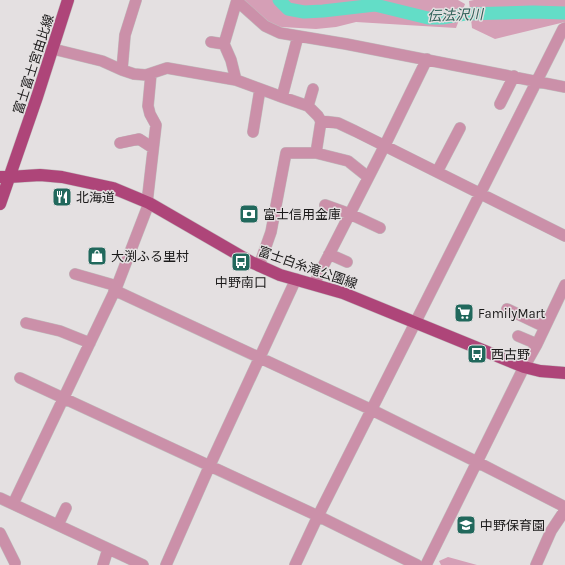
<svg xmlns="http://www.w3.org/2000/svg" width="565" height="565" viewBox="0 0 565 565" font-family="Karla,'Noto Sans JP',sans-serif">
<rect width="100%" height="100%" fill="#e4e0e1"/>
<!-- green -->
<path fill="#d59fb6" d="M234 0H458L465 4 456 28 356 22 336 27 316 29 265 26Z
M474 0H565V22L495 39 472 28 469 1Z
M448 557 477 565H441L439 561Z"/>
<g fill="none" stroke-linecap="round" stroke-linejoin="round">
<!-- river -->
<path stroke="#63ddc7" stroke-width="13" d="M279 0 288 9 304 12 323 11 375 5 428 18H442L465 14 533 12 565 13"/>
<defs>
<path id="minor" d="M237 1 265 26 280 33 346 44 565 87
M211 42 224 44
M53 49 102 61 122 70 134 74 146 75 167 68 236 80 282 97 308 106 318 116 321 121 338 123 355 131 565 236
M122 70 125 35 136 0
M236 80 231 60 224 44 237 0
M282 97 298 36
M500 104 514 76
M308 106 313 89
M253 132 260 89
M120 143 139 139 153 148
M316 153 321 121
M437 172 460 128
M147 203 156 125 150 114 148 106 151 74
M325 205 350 214 380 228
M329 254 347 262
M259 266 271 232 286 153H316L348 161 368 177
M75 274 117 286
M314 284 385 145 427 59
M114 290 372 410 477 462 565 507
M507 309 545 327
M26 323 60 331 90 343
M518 336 537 344
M20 378 318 516 417 565
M0 498 143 565
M13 504 117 286 149 203
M58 525 66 508
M0 533 15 563
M103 565 108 549
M166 565 210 465 296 279
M295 565 318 516 563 29 565 28
M426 565 524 367 537 344 565 285
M536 565 551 531 565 510"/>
<path id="major" d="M0 177H9L40 175 62 177 113 188 149 203 251 262 280 275 343 293 524 367 540 371 565 373
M0 204 37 97 68 0"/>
</defs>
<!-- minor casing -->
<use href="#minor" stroke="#c0bcbd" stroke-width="12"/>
<!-- major casing -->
<use href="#major" stroke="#c0bcbd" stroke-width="13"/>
<!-- minor -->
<use href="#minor" stroke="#cb90a9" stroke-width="11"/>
<!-- major -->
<use href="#major" stroke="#ae4579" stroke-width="12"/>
</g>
<!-- icons -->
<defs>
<symbol id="restaurant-square" viewBox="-11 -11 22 22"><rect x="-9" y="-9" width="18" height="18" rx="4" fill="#21685c" stroke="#e4e0e1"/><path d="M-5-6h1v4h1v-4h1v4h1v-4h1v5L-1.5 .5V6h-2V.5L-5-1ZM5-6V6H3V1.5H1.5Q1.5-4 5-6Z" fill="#fff"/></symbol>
<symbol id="bank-square" viewBox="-11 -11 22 22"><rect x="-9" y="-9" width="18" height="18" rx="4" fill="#21685c" stroke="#e4e0e1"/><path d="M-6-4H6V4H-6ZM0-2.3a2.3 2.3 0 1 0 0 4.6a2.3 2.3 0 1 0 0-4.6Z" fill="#fff"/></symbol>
<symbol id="shop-square" viewBox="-11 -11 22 22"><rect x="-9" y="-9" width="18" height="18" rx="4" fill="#21685c" stroke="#e4e0e1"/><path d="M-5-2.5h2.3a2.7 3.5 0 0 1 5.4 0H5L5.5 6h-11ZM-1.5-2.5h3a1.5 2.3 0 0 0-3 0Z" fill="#fff"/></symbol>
<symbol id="bus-square" viewBox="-11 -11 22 22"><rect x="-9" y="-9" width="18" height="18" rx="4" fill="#21685c" stroke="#e4e0e1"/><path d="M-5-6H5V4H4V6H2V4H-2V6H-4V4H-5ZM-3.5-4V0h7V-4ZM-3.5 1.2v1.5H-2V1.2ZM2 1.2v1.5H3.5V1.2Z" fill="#fff"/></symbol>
<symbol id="supermarket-square" viewBox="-11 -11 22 22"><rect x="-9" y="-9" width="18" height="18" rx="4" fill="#21685c" stroke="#e4e0e1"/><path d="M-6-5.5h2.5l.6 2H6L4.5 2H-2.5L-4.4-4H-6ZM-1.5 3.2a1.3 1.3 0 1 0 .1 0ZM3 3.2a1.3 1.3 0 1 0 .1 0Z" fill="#fff"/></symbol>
<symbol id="school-square" viewBox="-11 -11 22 22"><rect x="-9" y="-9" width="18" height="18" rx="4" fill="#21685c" stroke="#e4e0e1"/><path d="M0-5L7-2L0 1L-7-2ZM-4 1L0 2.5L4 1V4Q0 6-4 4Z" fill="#fff"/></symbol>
</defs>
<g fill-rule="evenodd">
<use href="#restaurant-square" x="51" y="186" width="22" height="22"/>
<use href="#bank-square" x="238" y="203" width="22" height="22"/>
<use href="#shop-square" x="86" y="245" width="22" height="22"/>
<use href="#bus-square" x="230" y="251" width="22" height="22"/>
<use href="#supermarket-square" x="453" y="302" width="22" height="22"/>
<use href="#bus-square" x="466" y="343" width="22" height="22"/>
<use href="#school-square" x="455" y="514" width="22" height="22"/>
</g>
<g text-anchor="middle" stroke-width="3" stroke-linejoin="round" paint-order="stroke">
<!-- street labels -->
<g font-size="13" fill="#1b1a1a" stroke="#e4e0e1">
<text transform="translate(33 64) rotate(-72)" y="5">富士富士宮由比線</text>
<text transform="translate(308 267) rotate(19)" y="5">富士白糸滝公園線</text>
</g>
<!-- poi labels -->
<g font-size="13" fill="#1b1a1a" stroke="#e4e0e1" text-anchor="start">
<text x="76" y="202">北海道</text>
<text x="263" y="219">富士信用金庫</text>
<text x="111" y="261">大渕ふる里村</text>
<text x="241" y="287" text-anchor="middle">中野南口</text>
<text x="478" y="318">FamilyMart</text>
<text x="491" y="359">西古野</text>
<text x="480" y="530">中野保育園</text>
</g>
<!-- water labels -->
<g font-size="14" font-style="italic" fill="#2d6057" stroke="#e4e0e1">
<text transform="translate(455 15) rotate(-2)" y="5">伝法沢川</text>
</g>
</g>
</svg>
